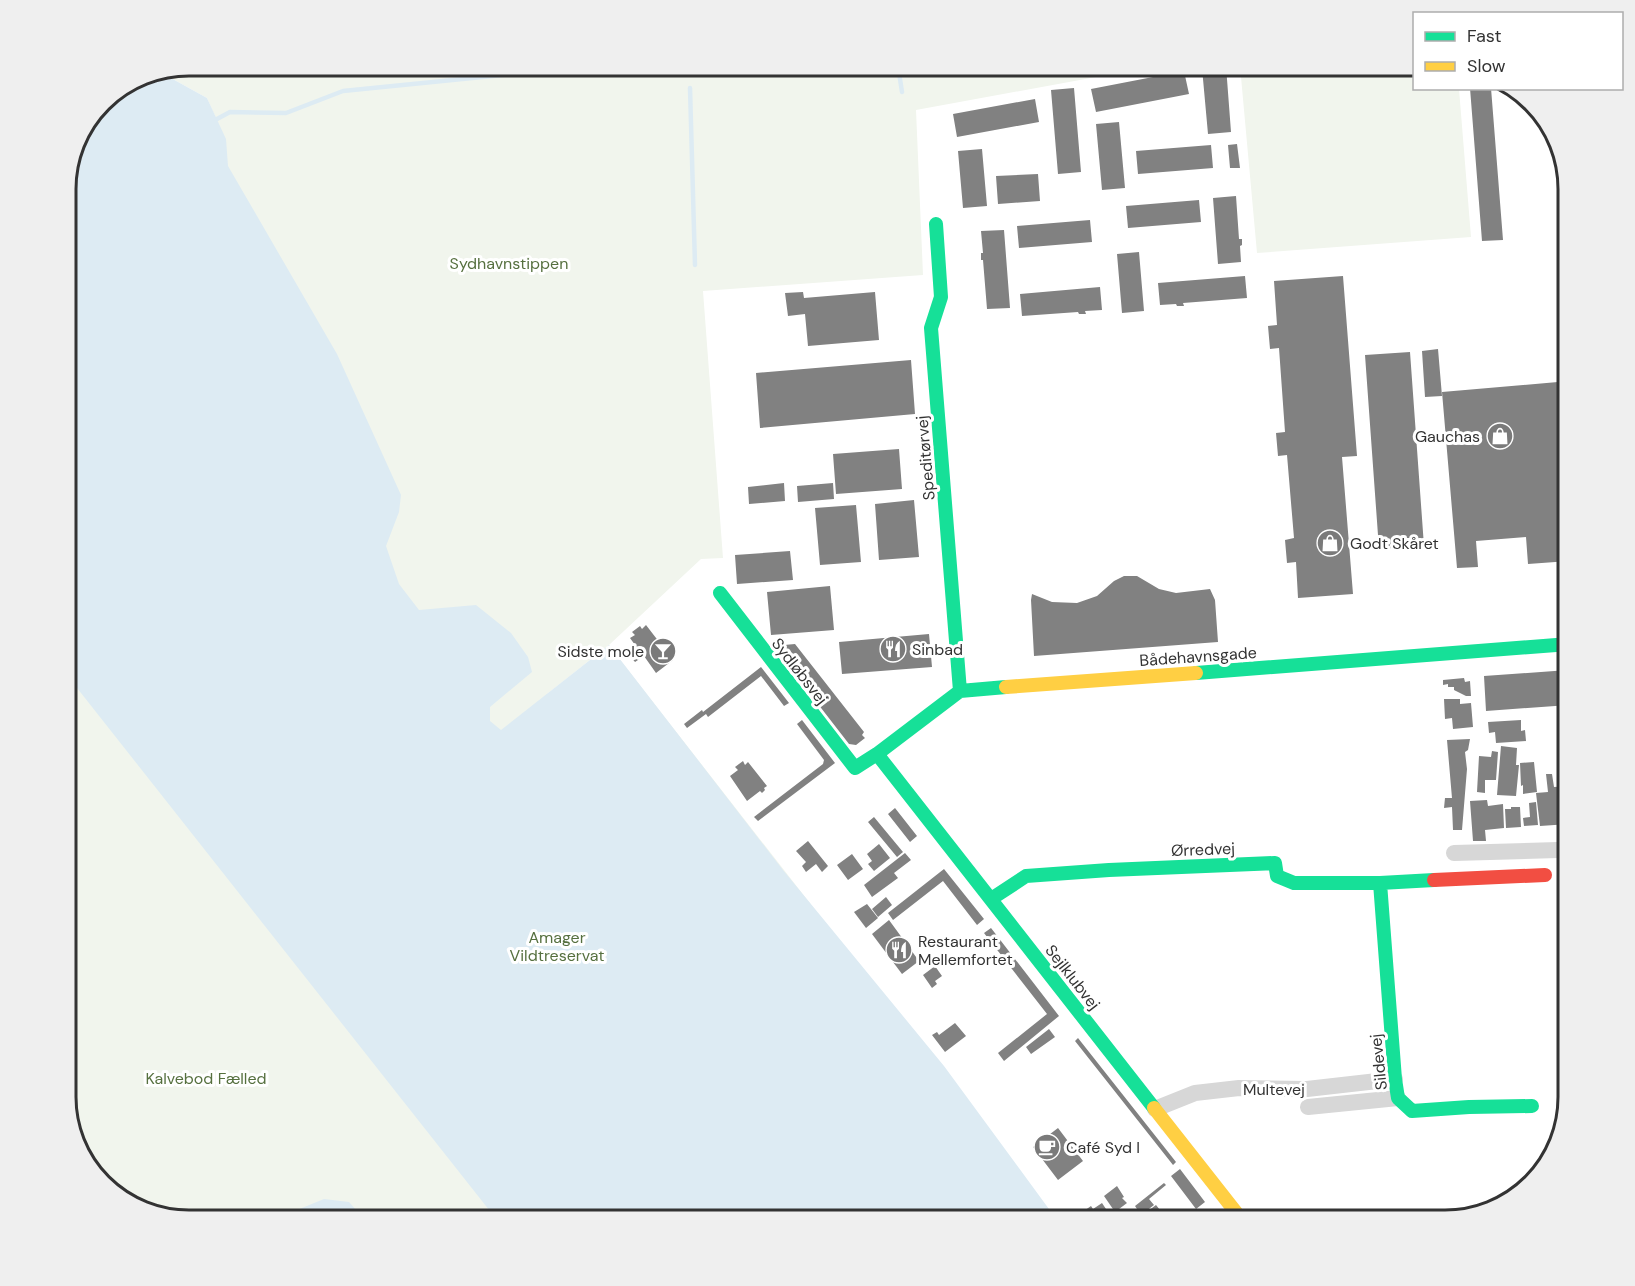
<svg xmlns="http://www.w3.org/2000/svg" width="1635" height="1286" viewBox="0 0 1635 1286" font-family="'DM Sans',sans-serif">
<rect width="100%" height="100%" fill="#fff"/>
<!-- green -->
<path fill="#f1f5ed" d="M190 66H1156L916 110 923 275 703 291 723 558 701 559 609 645 547 694 617 656 1057 1220H189L114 1194 79 1151 66 1104V181L79 135 108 97 143 75 226 141 207 98 160 72Z
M1240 66H1414V88L1459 89 1471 237 1257 253Z"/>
<!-- water -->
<path fill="#ddebf3" d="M160 72 207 98 226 139 228 166 337 354 401 495 399 512 386 546 399 584 419 610 476 605 511 633 528 657 532 672 490 707V721L501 730 609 645 783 870 944 1066 1057 1220H497L66 674V181L79 135 108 97 143 75Z
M324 1199 349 1202 365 1220H281L297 1210Z"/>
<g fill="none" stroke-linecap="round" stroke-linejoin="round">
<!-- stream -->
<path stroke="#ddebf3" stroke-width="4.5" d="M898 66 902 92
M690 88 695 265
M217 119 230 112 286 113 343 91 591 66"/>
</g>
<!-- building -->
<path fill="#818181" d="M1224 66H1226L1231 132 1208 134 1202 68Z
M1184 71 1189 94 1096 112 1091 89Z
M1074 88 1081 172 1058 174 1051 90Z
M1470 88H1491L1503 240 1482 241Z
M1035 99 1039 122 957 137 953 114Z
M1119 122 1125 188 1102 190 1096 124Z
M1237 144 1240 168H1230L1228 145Z
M1211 145 1213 168 1138 174 1136 151Z
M982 149 987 206 963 208 958 151Z
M1038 174 1040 201 998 204 996 176Z
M1236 196 1239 239H1242V245L1240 246 1241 262 1218 264 1213 198Z
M1199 200 1201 222 1128 228 1126 206Z
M1090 220 1092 242 1019 248 1017 226Z
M1004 230 1010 308 987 309 983 260H981V253H983L981 231Z
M1139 252 1144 311 1122 313 1117 254Z
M1245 276 1247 298 1183 303 1184 306H1177L1176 304 1160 305 1158 283Z
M1343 276 1357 456 1342 457 1353 594 1298 598 1296 562 1287 563 1285 540 1294 538 1287 455 1278 456 1276 433 1285 432 1279 348 1270 349 1268 326 1277 325 1274 281Z
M1100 287 1102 310 1085 311 1086 314H1079L1078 312 1022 316 1020 294Z
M803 292 804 298 875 292 879 340 808 346 805 314 788 316 785 293Z
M1438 349 1442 396 1425 397 1422 351Z
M1410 352 1424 546 1379 549 1365 355Z
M911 360 915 414 760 428 756 373Z
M1569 381V561L1528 564 1526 537 1476 541 1478 567 1457 568 1442 392Z
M899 449 902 489 836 494 833 454Z
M784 483 785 501 749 504 748 487Z
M833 483 834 499 798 502 797 486Z
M914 500 919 557 879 560 875 504Z
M856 505 861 562 820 565 815 508Z
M790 551 793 580 737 584 735 555Z
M1124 576H1137L1159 589 1176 593 1210 589 1215 600 1218 642 1034 656 1031 600 1032 594 1052 602 1077 603 1097 596 1114 581Z
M830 586 834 630 771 635 767 592Z
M646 625 673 660 656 673 644 656 635 662 626 651 635 645 630 638 635 635 632 632 640 626 642 629Z
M929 634 932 667 842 674 839 642Z
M795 644 864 732 862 735 865 738 856 745 849 744 773 646Z
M761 667 789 703 784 706 761 676 708 717 706 714 687 728 684 724 702 710 703 712Z
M1568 670 1569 705 1486 711 1484 676Z
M1464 678 1465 682 1470 681 1471 696H1466L1454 690V687H1448V684L1443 685V680Z
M1444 699H1460V704L1471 703 1473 727 1453 729 1452 718 1445 719Z
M802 720 835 763 758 821 754 817 823 764 824 760 797 724Z
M1521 720V731L1525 730 1526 741 1496 743 1495 732 1489 733 1488 722Z
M1569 727V752L1565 753 1563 728Z
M1470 739 1468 750 1465 752 1467 769 1462 830H1453L1452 807 1444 808 1445 798H1452L1447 740Z
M1501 746 1517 748 1516 765H1519L1516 796 1497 795Z
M1492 751 1498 752 1496 780H1485V793L1477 792 1479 756 1491 757Z
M743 761 745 765 748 762 767 786 764 788 765 790 762 793 760 791 747 801 730 776 738 770 735 767Z
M1534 762 1537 792 1523 794V785L1521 786 1520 763Z
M1546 774H1552L1554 787 1569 786V824L1540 826 1536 793 1548 792Z
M1487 800 1488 806 1503 804 1504 828 1485 830 1486 841H1473L1470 801Z
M1536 802 1538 825 1524 826 1523 818 1530 817 1529 803Z
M1511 807H1520L1521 827 1506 828 1505 809H1511Z
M895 808 917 836 910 842 888 814Z
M874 817 903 852 897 857 868 822Z
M808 841 828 866 822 872 816 864 806 872 802 866 806 862 796 851Z
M879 844 890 858 874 871 868 864 872 861 867 854Z
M905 853 911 860 894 873 898 878 872 897 864 885Z
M852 854 863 869 848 880 837 865Z
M944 869 984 919 977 925 943 881 893 920 888 913Z
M886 897 892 905 878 917 872 909Z
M867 904 878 918 866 928 854 912Z
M889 920 919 961 902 974 872 934Z
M991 928 1059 1016 1004 1061 998 1053 1047 1014 984 933Z
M935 966 942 976 935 981 937 984 932 988 923 975Z
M955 1023 966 1036 945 1052 932 1035 937 1032 939 1035Z
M1049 1029 1055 1037 1031 1054 1026 1047Z
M1078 1038 1176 1162 1173 1165 1075 1041Z
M1058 1128 1083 1161 1058 1180 1033 1147Z
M1180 1169 1205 1202 1196 1209 1171 1176Z
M1164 1183 1166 1185 1149 1199 1154 1205 1141 1215 1135 1206Z
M1117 1186 1124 1197 1122 1198 1127 1203 1115 1212 1104 1196Z
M1102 1203 1108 1212 1100 1219 1099 1218 1095 1220H1081L1078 1215 1091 1206 1093 1209Z
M1156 1205 1160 1210 1150 1217 1152 1220H1148L1144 1214Z
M1129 1210 1136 1220H1117Z"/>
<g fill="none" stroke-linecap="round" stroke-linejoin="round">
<!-- street -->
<path stroke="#d7d7d7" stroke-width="16" d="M1454 853 1558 850 1569 848
M1308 1107 1398 1098
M1155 1109 1195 1093 1239 1088 1307 1089 1395 1079"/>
<!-- fast -->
<path stroke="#16e098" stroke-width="14" d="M936 224 941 297 931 328 960 691
M720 593 855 768 877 754 960 691 1006 687
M1196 673 1569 644
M877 754 1154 1108
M1380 883 1395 1079 1398 1098 1412 1111 1469 1107 1532 1106
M991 899 1026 876 1109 870 1275 863 1277 876 1294 883H1380L1434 880"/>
<!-- slow -->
<path stroke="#ffcf43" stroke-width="14" d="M1006 687 1196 673
M1154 1108 1242 1220"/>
<!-- jam -->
<path stroke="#f24e42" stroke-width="14" d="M1434 880 1545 875"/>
</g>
<!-- icons -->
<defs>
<symbol id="shop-disc" viewBox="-11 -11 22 22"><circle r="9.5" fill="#7a7a7a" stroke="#fff"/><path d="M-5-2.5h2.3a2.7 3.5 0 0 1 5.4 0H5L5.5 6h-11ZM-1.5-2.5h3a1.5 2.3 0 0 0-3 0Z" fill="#fff"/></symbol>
<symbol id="restaurant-disc" viewBox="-11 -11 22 22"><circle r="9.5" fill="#7a7a7a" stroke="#fff"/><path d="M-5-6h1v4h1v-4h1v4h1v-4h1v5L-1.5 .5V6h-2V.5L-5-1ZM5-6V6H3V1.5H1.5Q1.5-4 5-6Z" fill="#fff"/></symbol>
<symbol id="bar-disc" viewBox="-11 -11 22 22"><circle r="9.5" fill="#7a7a7a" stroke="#fff"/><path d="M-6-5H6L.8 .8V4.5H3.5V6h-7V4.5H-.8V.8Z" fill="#fff"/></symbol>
<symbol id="cafe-disc" viewBox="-11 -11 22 22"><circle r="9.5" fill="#7a7a7a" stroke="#fff"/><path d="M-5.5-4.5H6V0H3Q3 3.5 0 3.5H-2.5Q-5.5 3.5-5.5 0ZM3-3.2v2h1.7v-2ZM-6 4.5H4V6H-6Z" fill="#fff"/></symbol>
</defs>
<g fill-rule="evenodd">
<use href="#shop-disc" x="1485" y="421" width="30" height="30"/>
<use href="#shop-disc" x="1315" y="528" width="30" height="30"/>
<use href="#restaurant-disc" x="878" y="634" width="30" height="30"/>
<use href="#bar-disc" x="648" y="636" width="30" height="30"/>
<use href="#restaurant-disc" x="884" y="935" width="30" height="30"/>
<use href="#cafe-disc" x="1032" y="1132" width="30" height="30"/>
</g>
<g text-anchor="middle" stroke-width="6" stroke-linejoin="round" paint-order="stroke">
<!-- park labels -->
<g font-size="16" fill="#56703f" stroke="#fff">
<text x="509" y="269">Sydhavnstippen</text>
<text x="557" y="943">Amager<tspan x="557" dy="18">Vildtreservat</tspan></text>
<text x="206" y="1084">Kalvebod Fælled</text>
</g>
<!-- poi labels -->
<g font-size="16" fill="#333" stroke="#fff" text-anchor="start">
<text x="1480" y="442" text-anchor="end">Gauchas</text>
<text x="1350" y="549">Godt Skåret</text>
<text x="912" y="655">Sinbad</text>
<text x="644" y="657" text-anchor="end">Sidste mole</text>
<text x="918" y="947">Restaurant<tspan x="918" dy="18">Mellemfortet</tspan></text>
<text x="1066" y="1153">Café Syd I</text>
</g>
<!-- street labels -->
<g font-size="16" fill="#333" stroke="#fff">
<text transform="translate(925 458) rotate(-95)" y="6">Speditørvej</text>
<text transform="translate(1198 656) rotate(-4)" y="6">Bådehavnsgade</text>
<text transform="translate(800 671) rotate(52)" y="6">Sydløbsvej</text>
<text transform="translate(1203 849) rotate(-2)" y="6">Ørredvej</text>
<text transform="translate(1073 977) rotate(52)" y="6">Sejlklubvej</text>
<text transform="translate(1378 1062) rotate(-96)" y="6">Sildevej</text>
<text x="1274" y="1095">Multevej</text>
</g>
</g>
<!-- crop -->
<path d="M0 0H1635V1286H0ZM189 76H1445A113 113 0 0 1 1558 189V1097A113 113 0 0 1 1445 1210H189A113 113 0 0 1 76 1097V189A113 113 0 0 1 189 76Z" fill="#efefef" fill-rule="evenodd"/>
<path fill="none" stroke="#333" stroke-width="3" d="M189 76H1445A113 113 0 0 1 1558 189V1097A113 113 0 0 1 1445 1210H189A113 113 0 0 1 76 1097V189A113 113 0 0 1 189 76Z"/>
<!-- legend -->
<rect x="1413" y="12" width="210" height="78" fill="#ffffff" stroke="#adadad" stroke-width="1.5"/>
<rect x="1425" y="32" width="30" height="9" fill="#16e098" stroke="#adadad" stroke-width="1.5"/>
<text x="1467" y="42" font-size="18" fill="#333333">Fast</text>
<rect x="1425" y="62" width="30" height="9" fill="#ffcf43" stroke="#adadad" stroke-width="1.5"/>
<text x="1467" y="72" font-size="18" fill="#333333">Slow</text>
</svg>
